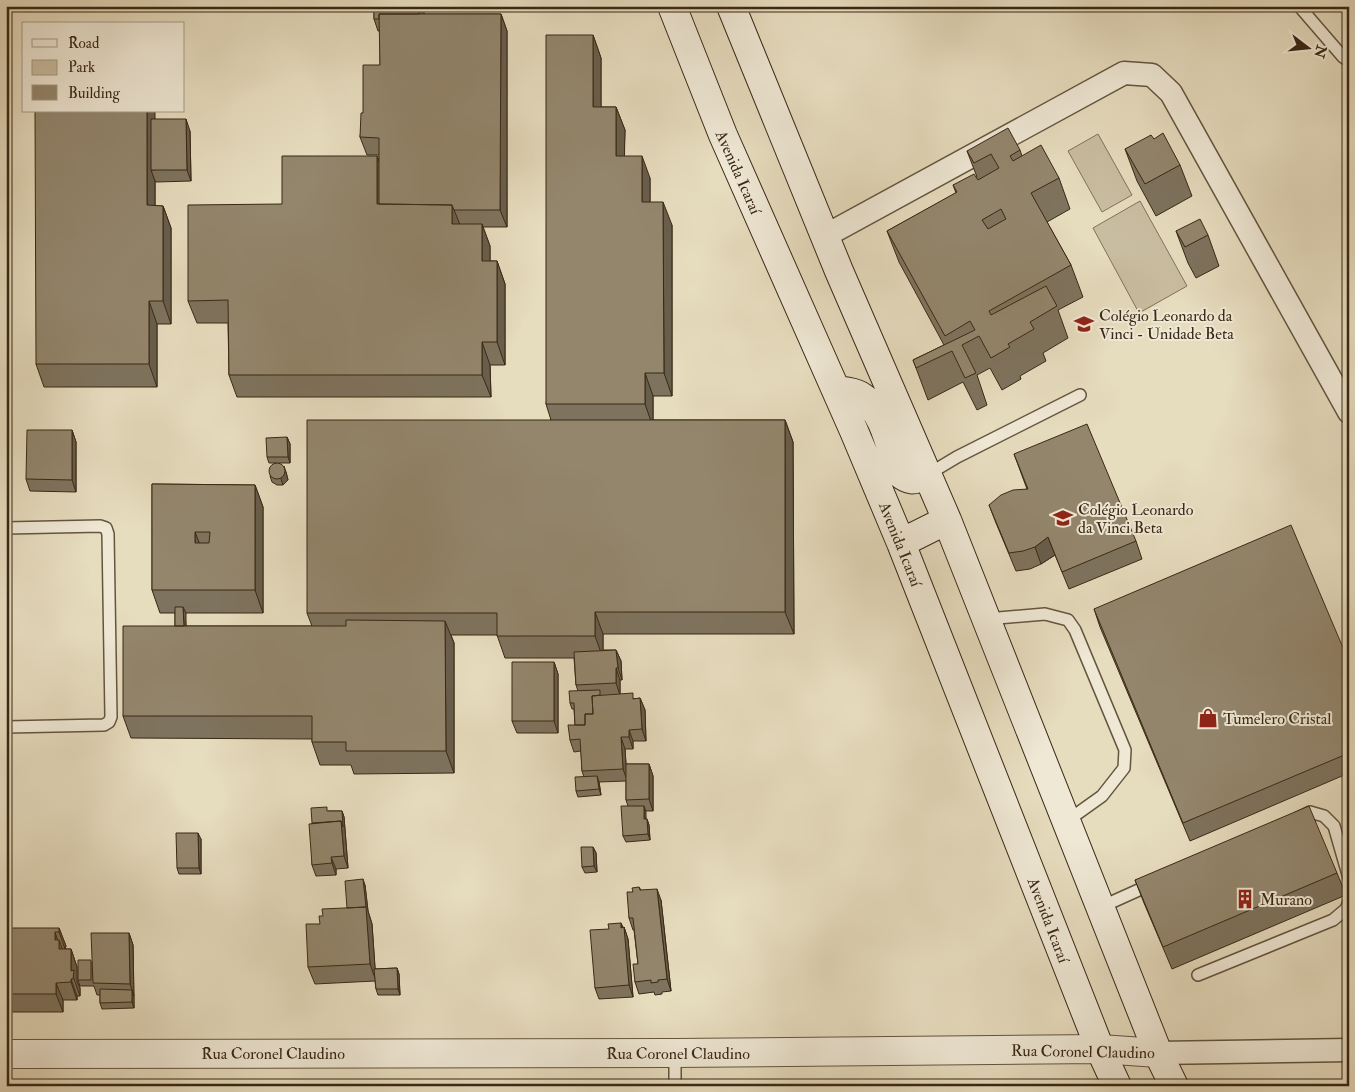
<svg xmlns="http://www.w3.org/2000/svg" width="1355" height="1092" viewBox="0 0 1355 1092" font-family="'IM FELL Double Pica',serif">
<rect width="100%" height="100%" fill="#e6dcbe"/>
<filter id="stains"><feTurbulence type="fractalNoise" baseFrequency=".004" numOctaves="4"/><feColorMatrix values="0 0 0 0 .2 0 0 0 0 .09 0 0 0 0 .02 0 0 0 .5 -.17"/></filter>
<radialGradient id="worn" r=".72"><stop offset=".6" stop-color="#630" stop-opacity="0"/><stop offset="1" stop-color="#630" stop-opacity=".3"/></radialGradient>
<!-- green -->
<path fill="#c9bda1" stroke="#81725b" d="M1098 134 1132 195 1102 212 1068 151Z
M1140 201 1187 286 1139 313 1093 228Z"/>
<g fill="none" stroke-linecap="round" stroke-linejoin="round">
<defs>
<path id="service" d="M1299 6 1343 57 1349 61
M927 475 957 457 1080 395
M6 528 100 526 106 528 108 534 111 717 109 722 104 725 6 727
M987 619 1045 614 1068 620 1075 630 1125 750 1124 768 1102 796 1067 821
M1298 818 1310 812 1324 816 1334 826 1349 878
M1101 907 1152 884
M1198 975 1333 920 1346 909 1349 902
M675 1086V1053"/>
<path id="minor" d="M825 236 1124 73 1152 75 1171 93 1349 412
M1158 1053 1349 1050"/>
<path id="tertiary" d="M6 1054 675 1053 1100 1049 1158 1053"/>
<path id="secondary" d="M672 6 723 135 854 431 901 543 1100 1049 1117 1086
M731 6 839 271 947 520 1158 1053 1174 1086
M836 390C843 391 852 391 859 395 884 409 890 447 898 472 909 482 914 481 927 475
M901 543 947 520"/>
</defs>
<!-- service casing -->
<use href="#service" stroke="#64553f" stroke-width="14"/>
<!-- minor casing -->
<use href="#minor" stroke="#64553f" stroke-width="25"/>
<!-- tertiary casing -->
<use href="#tertiary" stroke="#64553f" stroke-width="30"/>
<!-- secondary casing -->
<use href="#secondary" stroke="#392815" stroke-width="30"/>
<!-- service -->
<use href="#service" stroke="#efe8d5" stroke-width="11"/>
<!-- minor -->
<use href="#minor" stroke="#efe8d5" stroke-width="22"/>
<!-- tertiary -->
<use href="#tertiary" stroke="#efe8d5" stroke-width="28"/>
<!-- secondary -->
<use href="#secondary" stroke="#efe8d5" stroke-width="28"/>
</g>
<!-- wall -->
<path fill="#7e735e" stroke="#392815" d="M254 6H328L254 7Z
M374 6H422L424 11V14H501L507 31V227H483L490 246V261H497L505 284V365H490L491 397H237L229 375 228 323H197L188 301 282 204 377 156 379 161V155H367L360 137 363 113 380 65V31H378L374 19Z
M593 35 601 58V107H616L625 130 624 156 650 178V202L672 225V396H653V420H785L793 442 794 634H603V650H616L621 661 622 680H620V694L635 699 640 698 645 710 646 741H633V749H625L626 764H649L653 776V811H645L646 819H647L649 825 650 840 626 842 623 836 628 806 626 800V781L599 782 601 795 578 797 576 791 584 777 582 771 581 751 574 752 570 740 575 725 574 709H572L570 703 578 691 576 685 574 658H505L497 635H451L454 643V773L354 774 351 765H320L312 742V739L131 738 123 716 175 626V613H160L152 590V484L255 485 263 507V613H185L186 626H312L307 613 551 420 546 404Z
M155 119 190 131 191 181 156 182 155 181V206H163L171 228V324H157V387H44L36 364Z
M1154 139 1180 165 1192 196 1156 216 1137 181 1125 149Z
M1020 150 1022 156 1059 178 1070 209 1047 222 1071 265 1083 297 1058 310 1068 338 1043 353 1046 361 1020 376 1021 379 1002 390 990 368 977 375 987 405 977 410 963 382 928 400 913 360 944 345 899 262 887 231 956 193 953 185 977 177 967 151Z
M1176 231 1208 235 1219 266 1196 278 1188 263Z
M72 430 76 442V492L30 491 26 479Z
M287 437 290 444V463H279L286 472 288 480 283 485H277L272 482 270 476 277 463H269L267 457Z
M1014 454 1136 541 1142 559 1069 589 1055 555 1041 564 1030 569 1016 571 996 523 989 505 1027 489Z
M1094 609 1349 662V773L1190 841 1100 627Z
M554 662 558 674V733H517L512 721Z
M328 811H342L344 817 348 868 336 869V875L316 876 312 865V823Z
M201 839V874H179L177 868Z
M593 847 596 853 597 872 585 873 582 867Z
M1337 873 1346 895 1172 969 1144 903 1135 880Z
M365 885 368 911 372 924 375 969 397 968 399 974 400 995H378L376 989 375 981 315 984 308 967 320 924 323 916 347 908Z
M639 887 641 890 661 900 671 991 662 992V994L655 995 654 992 639 994 635 982 638 964 634 930H633L629 918 633 892Z
M621 923 623 928 624 927 628 939 633 997 599 999 595 988 609 929Z
M59 928 66 946 65 949H71L77 967V981L80 988V996H77V1000H63V1012H6V958H10Z
M129 933 133 945 134 1008 102 1009 100 1003V995H97L94 986H80L78 980 92 962Z"/>
<!-- shaded-wall -->
<path fill="#675e4c" stroke="#392815" d="M420 6H422L424 11 423 31 419 19Z
M501 14 507 31V227L500 210Z
M593 35 601 58V130L593 107Z
M616 107 625 130 624 179 616 156Z
M147 111H155V170H151L155 181V228L147 205Z
M186 119 190 131 191 181 187 170Z
M377 156 385 178 386 209 377 204Z
M642 156 650 178V225L642 202Z
M663 202 672 225V396L664 373Z
M452 205 461 227 452 224Z
M163 206 171 228V324L163 301Z
M482 224 490 246V284L482 261Z
M497 261 505 284V365L497 342Z
M149 301 157 324V387L149 364Z
M482 342 490 365 491 397 482 375Z
M645 373 653 396V427L645 404Z
M785 420 793 442 794 634 785 612Z
M72 430 76 442V492L72 480Z
M287 437 290 444V463L288 457Z
M284 466 286 472 288 480 283 485 281 479Z
M255 485 263 507V613L255 590Z
M195 532 204 555 195 543Z
M1048 537 1055 555 1041 564 1035 547Z
M183 607 186 613V632L184 626Z
M595 612 603 634V658L595 636Z
M445 621 454 643V773L446 751Z
M616 650 621 661 622 680 618 668Z
M554 662 558 674V733L554 721Z
M616 668 620 680V695L616 683Z
M640 698 645 710 646 741 642 729Z
M629 730 633 741V749L629 737Z
M621 737 625 749 627 780 623 769Z
M649 764 653 776V811L649 799Z
M597 776 599 782 601 795 599 789Z
M644 806 646 812V826L644 819Z
M342 811 344 817 348 868 344 856 341 821Z
M647 819 649 825 650 840 648 834Z
M198 833 201 839V874L199 868Z
M593 847 596 853 597 872 594 866Z
M331 857 336 869V875L332 863Z
M363 879 365 885 368 911 372 924 376 981 370 964Z
M657 889 661 900 671 991 667 979Z
M621 923 625 933 624 927 628 939 633 997 629 985Z
M59 928 66 946 65 949 59 932Z
M55 932 59 944V940L66 958V967L55 940Z
M129 933 133 945 134 996 130 984Z
M71 949 77 967V981L80 988V996L71 971Z
M397 968 399 974 400 995 398 989Z
M71 979 77 996V1000L71 982Z
M56 983 63 1000V1012L56 994Z
M132 990 134 996V1008L132 1002Z"/>
<!-- building -->
<path fill="#93866d" stroke="#392815" fill-rule="evenodd" d="M374 6H420L419 14H379V19H374Z
M379 14H501L500 210H454L452 205 379 204V138L360 137 361 113H363V65H380Z
M546 35H593V107H616V156H642V202H663L664 373H645V404H546Z
M35 111H147V205L163 206V301H149V364H36Z
M151 119H186L187 170H151Z
M1008 128 1020 150 1010 156 1013 161 1041 145 1059 178 1031 193 1071 265 989 311 991 315 1046 286 1057 306 1030 322 1034 329 1008 344 1010 347 991 358 979 336 962 345 976 373 965 378 952 351 916 368 913 360 975 330 970 321 945 336 887 231 957 192 953 185 974 174 978 180 999 168 991 154 974 163 967 151ZM1001 209 1006 219 988 229 982 220Z
M1163 133 1180 165 1145 184 1125 149 1151 135 1154 139Z
M282 156H377V204L452 205V224H482V261H497V342H482V375H229L228 300 188 301V205L282 204Z
M1200 219 1208 235 1185 247 1176 231Z
M307 420H785V612H595V636H497V613H307Z
M1087 424 1136 541 1062 572 1048 537 1035 547 1023 551 1009 553 989 505 1001 495 1013 490 1028 489 1014 454Z
M27 430H72V480L26 479Z
M287 437 288 457H267L266 438Z
M269 471a8 8 0 1 1 16 0a8 8 0 1 1-16 0Z
M152 484 255 485V590H152ZM195 532H210L209 543H195Z
M1291 525 1349 662V753L1183 823 1094 609Z
M175 607H183L184 626H175Z
M346 620 445 621 446 751H346V742H312V716H123V626H346Z
M616 650 618 668H616V683L576 685 574 652Z
M512 662H554V721H512Z
M600 690V695L592 696 593 714H585V725H575L574 703H570L569 691Z
M633 693V699L640 698 642 729 629 730V737H621L623 769 582 771 580 739 570 740 568 725H585V714H593L592 696Z
M626 764H649V799L626 800Z
M597 776 599 789 576 791 575 777Z
M621 806H644V819H647L648 834 623 836Z
M1309 806 1337 873 1163 947 1135 880Z
M327 807V811H342L343 827 341 821 312 823 311 808Z
M341 821 344 856 331 857 332 863 312 865 309 824Z
M176 833H198L199 868H177Z
M581 847H593L594 866 582 867Z
M363 879 366 907 347 908 345 881Z
M639 887 640 890 657 889 667 979 658 980V982L651 983V980L635 982 633 964H638L633 918H629L627 892H633L632 888Z
M366 907 370 964 308 967 306 924H320L319 916H323L322 909Z
M621 923V928L624 927 629 985 595 988 590 930 609 929 608 924Z
M10 928H59V932H55V940H59V949H71V971L74 970 73 979H71V982L56 983V994H6V958H10Z
M91 933H129L130 984 93 983Z
M78 960H91V980H78Z
M397 968 398 989H376L374 969Z
M100 989 132 990V1002L100 1003Z"/>
<!-- icons -->
<defs>
<symbol id="school-bare" viewBox="-9 -9 18 18"><path d="M0-5L7-2L0 1L-7-2ZM-4 1L0 2.5L4 1V4Q0 6-4 4Z" fill="#8f2418" stroke="#efe8d5" stroke-width="2.5" paint-order="stroke"/></symbol>
<symbol id="shop-bare" viewBox="-9 -9 18 18"><path d="M-5-2.5h2.3a2.7 3.5 0 0 1 5.4 0H5L5.5 6h-11ZM-1.5-2.5h3a1.5 2.3 0 0 0-3 0Z" fill="#8f2418" stroke="#efe8d5" stroke-width="2.5" paint-order="stroke"/></symbol>
<symbol id="building-bare" viewBox="-9 -9 18 18"><path d="M-4-6H4V6H1V3H-1V6H-4ZM-2.5-4.3h1.7v1.8h-1.7ZM.8-4.3h1.7v1.8H.8ZM-2.5-1h1.7V.8h-1.7ZM.8-1h1.7V.8H.8Z" fill="#8f2418" stroke="#efe8d5" stroke-width="2.5" paint-order="stroke"/></symbol>
</defs>
<g fill-rule="evenodd">
<use href="#school-bare" x="1070" y="310" width="28" height="28"/>
<use href="#school-bare" x="1049" y="504" width="28" height="28"/>
<use href="#shop-bare" x="1194" y="704" width="28" height="28"/>
<use href="#building-bare" x="1231" y="885" width="28" height="28"/>
</g>
<g text-anchor="middle" stroke-width="4" stroke-linejoin="round" paint-order="stroke">
<!-- street labels -->
<g font-size="16" fill="#392815" stroke="#efe8d5">
<text transform="translate(739 172) rotate(66)" y="6">Avenida Icaraí</text>
<text transform="translate(901 544) rotate(68)" y="6">Avenida Icaraí</text>
<text transform="translate(1049 920) rotate(69)" y="6">Avenida Icaraí</text>
<text transform="translate(1083 1051) rotate(1)" y="6">Rua Coronel Claudino</text>
<text x="273" y="1059">Rua Coronel Claudino</text>
<text x="678" y="1059">Rua Coronel Claudino</text>
</g>
<!-- poi labels -->
<g font-size="16" fill="#392815" stroke="#efe8d5" text-anchor="start">
<text x="1099" y="321">Colégio Leonardo da<tspan x="1099" dy="18">Vinci - Unidade Beta</tspan></text>
<text x="1078" y="515">Colégio Leonardo<tspan x="1078" dy="18">da Vinci Beta</tspan></text>
<text x="1223" y="724">Tumelero Cristal</text>
<text x="1260" y="905">Murano</text>
</g>
</g>
<!-- margin -->
<rect width="1355" height="1092" fill="none" stroke="#e6dcbe" stroke-width="25"/>
<rect x="8" y="8" width="1340" height="1077" fill="none" stroke="#392815" stroke-width="2.5"/>
<rect x="12" y="12" width="1330" height="1067" fill="none" stroke="#392815"/>
<!-- legend -->
<rect x="22" y="22" width="162" height="90" fill="#efe8d5" stroke="#a69b88"/>
<rect x="32" y="39" width="25" height="8" fill="#efe8d5" stroke="#a69b88"/>
<text x="68" y="48" font-size="15" fill="#392815">Road</text>
<rect x="32" y="60" width="25" height="15" fill="#c9bda1" stroke="#a69b88"/>
<text x="68" y="72" font-size="15" fill="#392815">Park</text>
<rect x="32" y="85" width="25" height="15" fill="#93866d" stroke="#a69b88"/>
<text x="68" y="98" font-size="15" fill="#392815">Building</text>
<!-- north arrow -->
<g transform="translate(1308 48) rotate(106)" stroke="#efe8d5" stroke-width="4" paint-order="stroke">
<path d="M0-4L9 19L0 12L-9 19Z" fill="#392815"/>
<text y="-8" font-size="14" font-weight="bold" text-anchor="middle" fill="#392815">N</text>
</g>
<rect width="100%" height="100%" filter="url(#stains)"/>
<rect width="100%" height="100%" fill="url(#worn)"/>
</svg>
